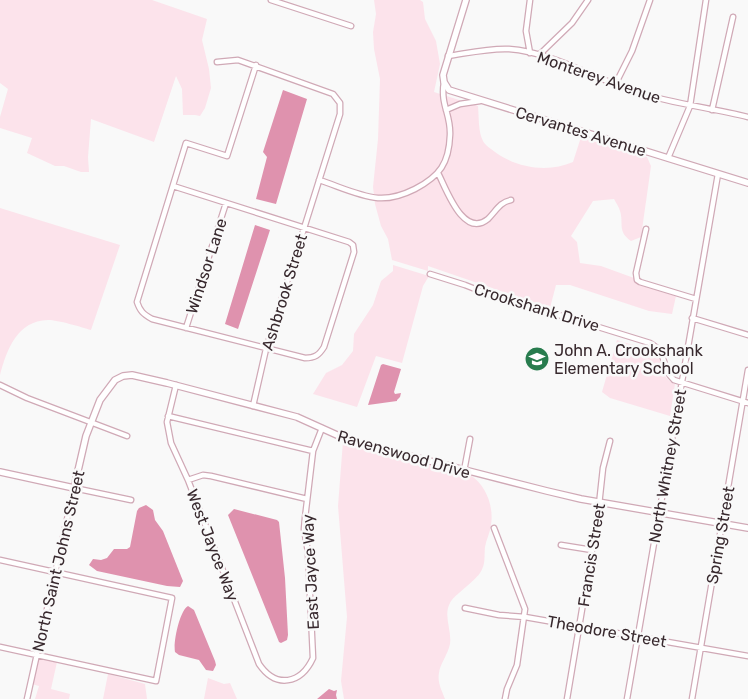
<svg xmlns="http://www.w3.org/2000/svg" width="748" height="699" viewBox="0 0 748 699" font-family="Rubik,sans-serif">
<rect width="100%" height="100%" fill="#f9f9f9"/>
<!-- green -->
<path fill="#fce3eb" d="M0 0H152L207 19 202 40 209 69 211 88 205 108 200 116 195 115H183L182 89 176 76 154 142 91 119 88 157 89 172H81L64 166H55L27 153 32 138 0 128V117L8 89 0 83Z
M374 0H420L423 2 425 19 436 41 440 64 434 92 478 106C479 117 478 132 483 141 485 145 491 149 495 152 517 168 548 173 573 162L581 137 647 157 651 166 641 237 631 241C617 231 624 224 620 211 619 207 616 203 614 199L593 201 571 236 577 242 580 263 601 266 634 278 636 283 639 285 676 296 672 314 649 311 570 285H556L550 308 428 266V271L392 260 388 239 381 226 375 204 373 187 378 139 380 79 374 49 373 32 376 14Z
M0 208 120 245 91 330C81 327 58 320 48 320 17 321 7 349 0 375Z
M393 265 429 276 423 286 402 363 376 356 357 407 313 394 326 373 342 365 353 351 354 334 373 305 381 281 393 271Z
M617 340C631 345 649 347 659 358 667 368 659 377 675 384L670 416 610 398 602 392Z
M343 441 470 475C486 485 494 506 491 525 490 533 486 540 485 547 484 557 486 564 480 573 473 583 454 595 450 603 443 615 452 631 450 644 448 654 440 664 439 673 437 682 442 691 445 699H344L341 681 347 617 338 506Z
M38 658 57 662 51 689 70 694 69 699H35L39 686 32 684Z
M108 674 145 684 147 699H103Z
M208 678 224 684 230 683 237 699H204Z"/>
<!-- water -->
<path fill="#df92ae" d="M283 90 307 99 276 204 256 199 267 157 263 152Z
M255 225 270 230 238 329 225 324Z
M383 364 401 369 394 392 395 394 401 393 400 397 397 400V401L368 405 381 365Z
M146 505 153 510 155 520 163 531 183 581 180 587 167 586 97 571 89 565 93 559 101 560 107 558 114 549H127L130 547 137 511 139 508Z
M234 509 277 520 279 522 285 578 288 635 287 640 281 643 279 642 228 515Z
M188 606 194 610 215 661 216 665 213 671 206 670 199 660 179 655 175 652C173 642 180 610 188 606Z
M329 689 334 691 337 690 336 695 337 699H317Z"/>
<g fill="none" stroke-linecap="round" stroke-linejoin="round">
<defs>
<path id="street" d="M271 0 351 26
M530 53 526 31 530 0
M540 54 572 23 588 0
M448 56C468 53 489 48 509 49 553 52 597 80 639 93 675 104 712 108 748 117
M217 62 238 60 333 94 340 103V114L266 349 253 406
M615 85 632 51 650 0
M446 110 460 104 480 101
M712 110 733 17
M668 158 690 106 706 0
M438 173C446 188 463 239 488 219 496 211 500 202 511 200
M319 180C338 186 358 196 378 198 392 199 403 195 415 189 440 176 449 163 450 135 451 114 440 105 444 82
M173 186 349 242 353 245 354 252 324 347C319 355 315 358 305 358L152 319C143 314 140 311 137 302L186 143 227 156 256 65
M646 229 636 273 637 280 640 282 696 299
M430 274 465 285 508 302 566 317 650 343C669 353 660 368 674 380L748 403
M692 318 748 335
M186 328 226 203
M0 385 27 398 127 436
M176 385 167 422 171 443 188 480 259 664C276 689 301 684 313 658L308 552 304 529 305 518 313 451 322 428
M168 416 313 451
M464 471 470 439
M188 480 203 475 211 476 307 499
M494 528 525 609 517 665 507 689 505 699
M561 545 592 550
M0 560 172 598 156 681 0 647
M465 608 499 615 525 617 748 656
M27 699 74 488 131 500
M567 699 598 514 603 468 610 441
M627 699 718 174
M692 699 748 370"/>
<path id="secondary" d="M466 0 443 75 444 82 449 90 748 183
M0 472 74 488 86 436 100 400 115 380 123 376 132 375 167 383 297 417 348 440 547 491 581 499 748 528"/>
</defs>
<!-- street casing -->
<use href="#street" stroke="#d0a9b6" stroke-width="7"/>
<!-- secondary casing -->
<use href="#secondary" stroke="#d0a9b6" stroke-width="8"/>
<!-- street -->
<use href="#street" stroke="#fff" stroke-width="4.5"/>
<!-- secondary -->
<use href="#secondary" stroke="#fff" stroke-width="5.5"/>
</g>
<!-- icons -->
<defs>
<symbol id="school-disc" viewBox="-11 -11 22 22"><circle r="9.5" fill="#287c4e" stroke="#f9f9f9"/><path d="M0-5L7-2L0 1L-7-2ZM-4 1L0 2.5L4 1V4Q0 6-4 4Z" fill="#fff"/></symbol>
</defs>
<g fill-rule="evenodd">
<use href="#school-disc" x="523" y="345" width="28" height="28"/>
</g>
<g text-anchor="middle" stroke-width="5" stroke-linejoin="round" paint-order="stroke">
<!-- street labels -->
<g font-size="16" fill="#38292e" stroke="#f9f9f9">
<text transform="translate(599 77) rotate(19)" y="6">Monterey Avenue</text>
<text transform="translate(581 131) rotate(17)" y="6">Cervantes Avenue</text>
<text transform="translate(206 266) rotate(-72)" y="6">Windsor Lane</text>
<text transform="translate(284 292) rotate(-73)" y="6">Ashbrook Street</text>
<text transform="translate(537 307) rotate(17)" y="6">Crookshank Drive</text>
<text transform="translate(404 454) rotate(16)" y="6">Ravenswood Drive</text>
<text transform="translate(667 466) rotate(-80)" y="6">North Whitney Street</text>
<text transform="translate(720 535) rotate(-80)" y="6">Spring Street</text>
<text transform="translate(213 545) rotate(69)" y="6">West Jayce Way</text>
<text transform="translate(591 555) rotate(-81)" y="6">Francis Street</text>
<text transform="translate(58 561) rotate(-77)" y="6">North Saint Johns Street</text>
<text transform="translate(310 572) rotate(-93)" y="6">East Jayce Way</text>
<text transform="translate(607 631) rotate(10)" y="6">Theodore Street</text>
</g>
<!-- poi labels -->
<g font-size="16" fill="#38292e" stroke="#f9f9f9" text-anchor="start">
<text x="554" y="356">John A. Crookshank<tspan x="554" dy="18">Elementary School</tspan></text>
</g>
</g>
</svg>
